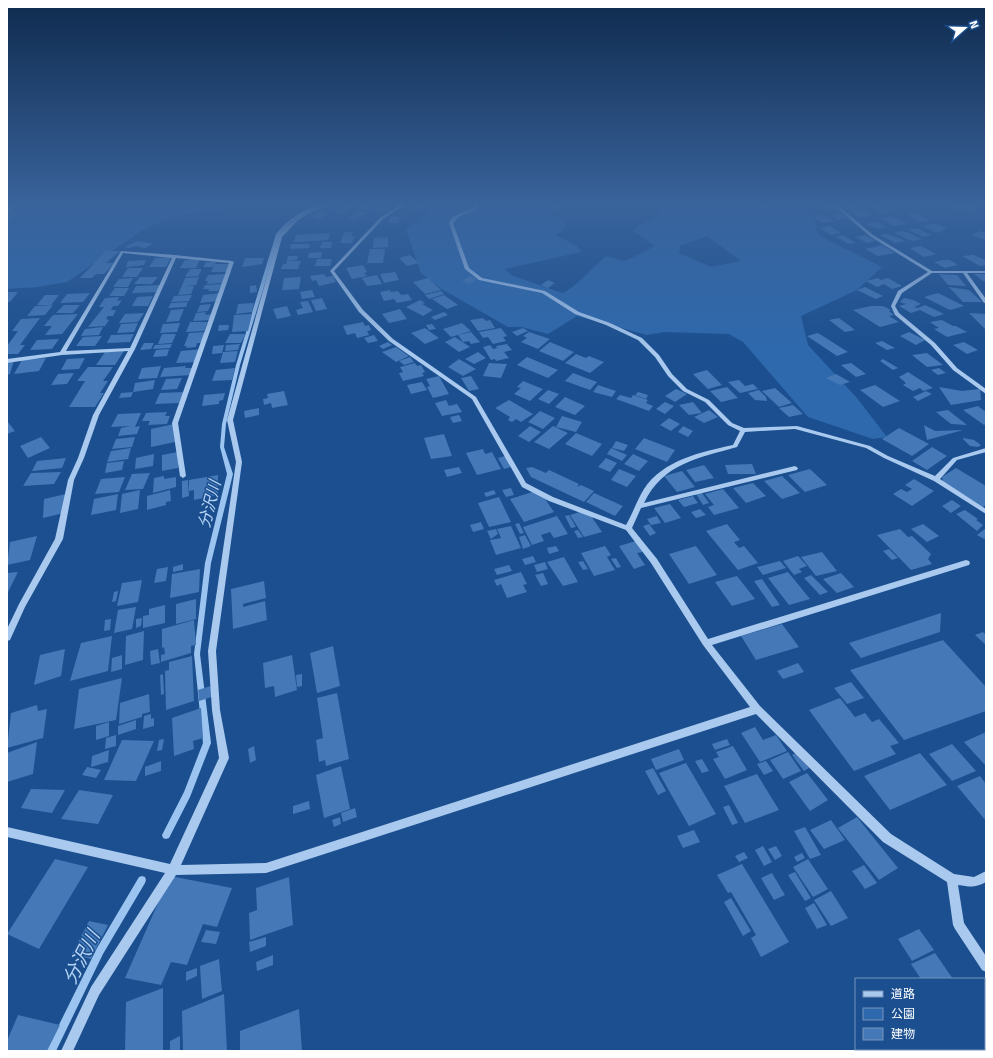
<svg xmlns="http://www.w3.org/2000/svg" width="993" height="1058" viewBox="0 0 993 1058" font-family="Signika,'Noto Sans JP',sans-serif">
<rect width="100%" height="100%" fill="#1b4f8f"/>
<!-- green -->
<path fill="#2e69ad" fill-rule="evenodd" d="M7 203H240L226 208 171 217 143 230 67 282 38 287 7 289Z
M438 203H541L538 209 566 221 564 229 556 235 577 246 581 252 505 269 511 275 562 293C573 290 595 265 606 256L625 261 655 246 632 230 662 212 645 203H764C778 210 801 199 809 211 814 217 816 228 818 235L882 267 857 290 801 316 808 345 857 398 887 437 873 439 808 417 743 342 729 334 664 332 647 335 577 316 548 334 521 327H508L440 288 421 273 406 229ZM707 236 741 261 711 267 679 253 680 246Z"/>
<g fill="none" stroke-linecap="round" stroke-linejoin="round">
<!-- stream -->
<path fill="#9cc4f0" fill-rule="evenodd" d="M321 203H325C307 213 293 217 280 234L240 365 226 424 224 447 233 474 211 563 200 654 211 743 190 797 169 838 166 839 163 838 162 835 184 792 203 743 194 654 205 563 227 474 220 447 222 424 236 365 276 234C288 219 303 210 321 203Z
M142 876 145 877 146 880 145 883 103 954 56 1051H46L97 948 139 877Z"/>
</g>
<!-- building -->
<path fill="#4478b7" d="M345 203 354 206 347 209 338 207Z
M367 203 375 204 367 210 358 209Z
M417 203 426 204 417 211 408 209Z
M843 203H853L860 209H851Z
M885 203H901L904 205 890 206Z
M949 203 975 205 977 213 950 209Z
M556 204 563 207 552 211 544 208Z
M832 205 837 209 823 210 818 206Z
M382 206 391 208 382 213 372 211Z
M876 206 883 207 893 212 881 214 870 207Z
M334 208 349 211 343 214 328 211Z
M863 209 872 216 860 217 850 210Z
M321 211 330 213 319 219 310 216Z
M358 211 366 213 355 220 347 219Z
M9 212H21L7 221V213Z
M916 212 929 221 918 222 906 213Z
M839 213 848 218 838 220 830 215Z
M823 215 833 221 822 223 812 216Z
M390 216 400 217 398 223H388Z
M887 217H894L907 224 894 226 880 218Z
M874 222H878L886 227 877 229 867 224Z
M930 224H937L947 228 938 233 922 226Z
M830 226 841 233 831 235 820 228Z
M915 228 921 230 931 235 924 237 908 230Z
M901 231 909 233 922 239 912 241 894 233Z
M980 231 986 233V240L971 235Z
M344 232H353L351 236H355L352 243H340Z
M330 233 328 240 294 242 296 235Z
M886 234 894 236 905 241 895 243 880 235Z
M843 235 856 243 848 244 835 236Z
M865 235 876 241 867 243 855 237Z
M388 237V247L373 248 374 238Z
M138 241 153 244 145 248 134 246 130 248 124 247Z
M322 242H332L331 248H320Z
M291 244H310L309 248 290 249Z
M882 245 895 253 878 256 865 249Z
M921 246 936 254 924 257 910 248Z
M370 249H385L383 263H367Z
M106 251H120L106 263H114L104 274H96L92 278H80Z
M322 252 321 258H308L309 253Z
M410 255 419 263 407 266 399 258Z
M973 255 986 260V265L980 266 962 256Z
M288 256H298L297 260 287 261Z
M171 257 166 267H149L155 258Z
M245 258H264L262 264 242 267Z
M200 259 196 268H180L185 260Z
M317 259H332L330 266H315Z
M146 260 144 265 126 267 128 261Z
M943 260H950L958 265 945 268 934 262Z
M287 261H301L298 269H281L283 264H286Z
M206 262H216L213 267H203Z
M215 264H230L227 272H211Z
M363 265 367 272 364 273 367 276 352 279 346 268Z
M128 268H143L137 277H122Z
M190 269H201V271L198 276 185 277Z
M395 272 399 280 384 283 380 274Z
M225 274 222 283 207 284 208 281H205L208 275Z
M324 274 326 277 333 276 336 282 319 286 316 280 312 281 310 276Z
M939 274 957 275 966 286 948 285Z
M974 274H986V281H983Z
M377 275 382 284 367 286 362 278Z
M470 276 477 279 469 284 462 281Z
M140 277H158L152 284H134Z
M199 277 196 285 185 286H194L191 294 178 295 185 278Z
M301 277 299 289 282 290 284 278Z
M133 278 128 287H113L119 279Z
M428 278 441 290 425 294 413 282Z
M878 278 881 280 888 278 902 286 892 289 884 284 877 287 866 281Z
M548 280 555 283 548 288 541 285Z
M222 284 218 291H208L209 289H203L205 285Z
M161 285 157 292 132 293 136 286Z
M256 285 257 292 250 293V286Z
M865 287 883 296 876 299 857 290Z
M949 287 969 290 982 302H963Z
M115 288H129L124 296H109Z
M312 290 315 297 302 299 300 292Z
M390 290 391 292 398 291 401 295 408 294 412 300 397 303 394 299 384 301 380 292Z
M441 291 444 294 429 299 425 295Z
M7 292H18L10 302H7Z
M90 293 83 302 60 303 67 294Z
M221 293 219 301 200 303 203 295Z
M938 293 964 306 950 310 924 297Z
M45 295H59L51 305H37Z
M192 295 189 301 171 302 174 296Z
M444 295 458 305 447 309 432 299Z
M153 296 148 306H132L137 297Z
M119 297 117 301 122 300 118 306H113L111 310H116L113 316H108L106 319 109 320 105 326 88 327 104 307H99L105 298Z
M322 298 327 309 316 311 311 300Z
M904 298 913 300 921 304 914 307 918 308 925 305 944 314 934 317 920 310 911 313 899 306 906 304 900 302Z
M420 300 425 303 422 304 433 310 423 316 406 307Z
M308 301 313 312 298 315 296 310 303 308 300 302Z
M188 302 186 307 168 308 171 303Z
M254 303 252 312 236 314 238 304Z
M211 304 208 311 197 312 200 305Z
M53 305 45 315 27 316 35 306Z
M64 305H80L73 313H56Z
M287 306 291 316 277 319 273 309Z
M871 306H883L891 310 889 311 894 315 889 316 899 322 880 327 853 310Z
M184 309 179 321 166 322 171 310Z
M400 309 407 319 389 323 382 314Z
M206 312 205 315 212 314 210 320 193 321 196 313Z
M444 312 448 315 435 320 431 317Z
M144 313 138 322 119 323 125 314Z
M969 313 986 314V330Z
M78 314 62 334 45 335 52 326H44L53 315Z
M252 314 248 331 232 332 234 315Z
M40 318 20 345H25L18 354H7V346L18 331H12L21 319Z
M483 318 486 321 490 320 495 328 478 331 470 320Z
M839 318 855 330 845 332 829 320Z
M942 320 953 326H956L967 332 947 337 934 329 939 328 930 322Z
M190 322H208L204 331 186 332Z
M363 322 365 326 369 325 371 330 367 331 369 335 357 338 355 333 347 335 343 326Z
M138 323 134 332 117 333 121 324Z
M180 323 177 332 160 333 163 324Z
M462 323 471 331 451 337 443 329Z
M432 324 436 329 429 330 426 325Z
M219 325H229L228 330 218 331Z
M103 327 99 335 81 336 85 329Z
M425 328 429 331 439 338 425 344 411 333Z
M501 328 507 336 503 337 506 341 493 344 488 337 483 338 479 332Z
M523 328 528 331 517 336 512 332Z
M206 332 201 343H197L196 347 186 348 187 346H184L189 333Z
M471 332 480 342 471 344 469 341 463 342 458 335Z
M529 332 550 339 538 349 521 342 527 338 523 336Z
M909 332 925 340 916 345 900 336Z
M818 333 848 352 837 356 807 336Z
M134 334 130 342 107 343 111 335Z
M162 334H176L172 343 158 344Z
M230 334H246L241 343H225Z
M374 335 378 341 368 343 364 338Z
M102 336 95 346H76L83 337Z
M455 337 470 347 459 352 445 342Z
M59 339 52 349 30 350 37 340Z
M882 341 895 348 887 350 875 343Z
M388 342 392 345 383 349 379 346Z
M550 342 574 352 563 361 539 351Z
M964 342 978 350 967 354 953 345Z
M144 343H154L151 349 140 350Z
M172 344 170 348 153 349 155 345Z
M240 344 238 350 225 351 226 345Z
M507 344 512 350 504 352 509 358 496 361 495 359 491 360 483 347 490 345 493 349 497 348 496 346Z
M224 345 222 353 212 354 213 346Z
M396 347 409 356 396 362 382 352Z
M169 349 167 356 153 357 156 350Z
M203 349 199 362 176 363 181 351Z
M124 351 115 365H96L105 352Z
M238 351 235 362 220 363 223 352Z
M478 352 486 358 474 364 465 359Z
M927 353 943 365 927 367 912 355Z
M576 354 586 358 589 356 604 362 590 373 565 363Z
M410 357 414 362 404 365 399 361Z
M527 357 558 370 548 378 517 365Z
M46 358 39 371 14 374 22 360Z
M85 358 79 369 61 370 67 359Z
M459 359 476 369 463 376 448 367Z
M883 359 898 368 893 370 880 361Z
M14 360 10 374 7 375V361Z
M415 363 417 366 421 365 425 372 422 373 424 376 403 381 399 373 403 372 400 367Z
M489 363 507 364 501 378 483 376Z
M851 363 866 374 856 377 841 365Z
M161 366 157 378 138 379 142 368Z
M186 366 185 368H194L191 375 160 377 164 368Z
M88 367H113L103 381H108L100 393H104L95 407H69L85 381H77Z
M235 368 232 380 212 381 216 370Z
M939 368 946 373 938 375 931 370Z
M707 370 722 385 708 389 693 374Z
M908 372 933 388 923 391 920 388 913 391 903 385 906 383 899 377Z
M74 373 67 384 51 385 58 374Z
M573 373 597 382 590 390 565 381Z
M836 374 850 382 840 385 826 378Z
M439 376 449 394 433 398 427 387 430 386 426 379Z
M471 376 479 389 469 391 461 378Z
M182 378 177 389 161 390 166 379Z
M155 380 153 389 133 392 135 383Z
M739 380 745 386 753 384 758 389 740 393 728 382Z
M523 381 543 389 530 401 514 394 521 388 517 387Z
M422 382 427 390 411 394 407 385Z
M598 385 616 391 612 397 593 392Z
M875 385 900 401 883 407 860 390Z
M727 387 738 398 721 402 710 391Z
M939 387 962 391 980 389 981 400 951 405Z
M775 388 792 403 779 407 762 391Z
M676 389 687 394 675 402 665 396Z
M548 390 559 394 549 404 538 399Z
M759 390 766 397 767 401 755 400 748 393Z
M284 391 288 405 272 408 271 403 264 405 263 399 268 398 267 394Z
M926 391 932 394 918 401 913 397Z
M133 392 131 397 119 398 121 393Z
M184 392 179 403 155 404 160 393Z
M638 392 648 395 646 399 635 395Z
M225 393 223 400 219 401V404L202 406 204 395Z
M620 395 631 398 633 395 648 400 646 403 653 406 649 411 616 399Z
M565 397 585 406 575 415 555 407Z
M446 400 449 406 457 404 462 412 442 416 435 403Z
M509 400 533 414 521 422 516 419 512 422 508 420 510 417 495 408Z
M665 402 674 406 665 414 656 409Z
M693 402 702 413 689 415 679 405Z
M793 405 803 414 789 417 779 408Z
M978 406 986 412V424L984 425 963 410Z
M259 408V415L245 418 244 411Z
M709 410 718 417 704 423 694 417Z
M948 410 967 425 951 424 936 412Z
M540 411 555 418 543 429 528 422Z
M167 412 165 416H170L167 424 148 425 150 421H142L146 413Z
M141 413 135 427 140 426 137 434 118 436 121 428 131 426 111 427 118 414Z
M459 415 462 421 453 423 450 417Z
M562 416 582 422 576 432 556 427Z
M669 418 680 424 671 431 660 425Z
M7 421 15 431 7 434Z
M174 424 175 442 151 447V429Z
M924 425 935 431 963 430 927 440Z
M530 426 541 432 529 442 518 436Z
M553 426 568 433 549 449 534 442Z
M683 426 693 431 688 437 678 432Z
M899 428 929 444 912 456 882 439Z
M576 433 602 444 592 456 565 444Z
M444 434 452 456 431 459 424 438Z
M41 437 50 448 28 458 20 446Z
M135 437 132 447 112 449 116 439Z
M644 438 675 450 667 462 635 449Z
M963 438 974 440 981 445 978 447 970 446 963 439Z
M616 441 628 445 624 451 612 448Z
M932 447 947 456 927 470 912 461Z
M131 448 128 459 107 462 111 451Z
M611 448 627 455 622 461 607 454Z
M483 449 485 454 492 452 501 469 477 475 466 453Z
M178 452V468L162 471V455Z
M154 454 153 466 135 469 136 458Z
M633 454 648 461 639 471 624 464Z
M508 455 514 466 504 469 498 458Z
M66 458 62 468 32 471 37 461Z
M606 458 617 463 610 472 598 467Z
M124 461 122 470 105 473 107 463Z
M752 464 756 474H728L725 465Z
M704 465 714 478 695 482 686 470Z
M459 467 462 473 447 477 444 470Z
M532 467 546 473 549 470 579 484 577 487 581 485 594 491 584 502 531 477 526 468Z
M956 468 986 486V505L983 507 943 482 942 477Z
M619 469 636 476 627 487 611 480Z
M810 469 827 485 805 492 788 475Z
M682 471 695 487 677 492 664 476Z
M61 472 54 484 23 486 31 473Z
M150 473 143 489 125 490 132 474Z
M218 475V495L194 500V490L189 491V480Z
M164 476V479L176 477V487L153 493 154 478Z
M782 476 800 493 782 499 764 481Z
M125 477 119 492 95 494 101 479Z
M914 479 934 491 912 506 893 494 901 489 907 492 912 489 905 485Z
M188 480 189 496 182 498V481Z
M753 483 766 496 746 503 733 488Z
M511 488 514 495 506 497 502 490Z
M723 489 739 508 714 515 708 507 714 505 705 494Z
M140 490 138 509 120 513 122 494Z
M170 490 171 501 166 502V505L147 510V496Z
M494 490 496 494 486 497 484 493Z
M539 490 554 512 524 522 510 499Z
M594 493 623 506 615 516 586 502Z
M702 493 709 503 703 505 696 494Z
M66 494 64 513 43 518 44 499Z
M118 494 116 510 91 515 94 499Z
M693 496 698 503 684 507 678 500Z
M499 497 511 522 489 527 478 503Z
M952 500 961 506 951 513 942 506Z
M670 504 681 518 665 523 654 508Z
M700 509 706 515 696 518 691 512Z
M587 510 602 532 584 537 570 515Z
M965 510 978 519 976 520 983 525 977 531 956 514Z
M569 515 576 527 571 528 565 516Z
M557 516 568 534 554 538 550 532 541 535 544 541 532 545 523 527Z
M657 516 661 523 651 525 647 519Z
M481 522 484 529 473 532 470 525Z
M519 523 524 533 520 534 515 524Z
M649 524 656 533 650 536 643 526Z
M727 524 740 540 734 542 739 548 744 546 758 563 738 570 706 531Z
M923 524 939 536 927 542 911 529Z
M511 526 521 548 496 555 490 540 501 538 497 529Z
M986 528V540L977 535Z
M496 529 498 534 491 539 487 531Z
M900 529 908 537 912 536 931 554 928 559 932 564 911 570 877 535Z
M578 530 583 537 578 538 574 531Z
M525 535 531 546 523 549 519 537Z
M37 536 30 560 7 565 10 542Z
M636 541 643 552 637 553 645 565 634 569 619 546Z
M556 546 559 551 549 554 547 548Z
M605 546 611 555 607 557 615 570 594 576 581 553Z
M696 546 717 575 689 584 669 554Z
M889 549 898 558 892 560 883 551Z
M822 552 837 571 816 576 801 557Z
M533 556 536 562 525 565 522 559Z
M798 556 807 566 799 569 802 572 794 575 783 561Z
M564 557 578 582 563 586 547 562Z
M616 558 621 567 617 568 611 559Z
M583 561 588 569 583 570 578 562Z
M780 561 786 568 763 575 757 567Z
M545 562 548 569 537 572 534 565Z
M183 564V570L173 572V567Z
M509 565 512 571 497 575 494 569Z
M168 567 166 581 154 583 157 569Z
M200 569 199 592 170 598 172 574Z
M18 572 7 594V573Z
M521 572 527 584 523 585 527 592 507 598 501 584 497 586 494 580Z
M788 572 810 599 789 605 768 578Z
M543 573 548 584 541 586 535 575Z
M841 573 854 587 837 593 823 579Z
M811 575 828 592 820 595 804 578Z
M737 576 755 599 732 606 715 582Z
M762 579 780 605 772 607 754 581Z
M142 580 138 602 117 606 122 583Z
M264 581 266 598 243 604V607L265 601 267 620 233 629 231 589Z
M118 591 116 601 112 602 114 592Z
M196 599V619L176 624V604Z
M165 605V623L143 628V616L149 615V609Z
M136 607 132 629 114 633 118 610Z
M941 613 940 632 861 658 849 643Z
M142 618 141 626 136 628V619Z
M111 619 110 630 104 631 105 620Z
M194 620 196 645 191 646V653L161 662V655L165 654 164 647 162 648V629Z
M782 624 799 647 756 660 741 636Z
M144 631 143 660 125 665 126 636Z
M983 632 986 635V645L975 635Z
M112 636 108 671 70 681 81 643Z
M943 640 986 687V711L904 740 850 670Z
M333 646 340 686 317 693 310 653Z
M65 649 61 676 34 685 40 655Z
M158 649 160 663 151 665 150 651Z
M122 655V669L111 672 112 658Z
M292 655 297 690 275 697 274 686 265 688 263 663Z
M192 656 194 701 166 710 165 671 169 670V662Z
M798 663 804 672 783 679 777 671Z
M163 674 164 694 161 695 160 675Z
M302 674V686L297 687 296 675Z
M122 678 116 720 74 729 79 689Z
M851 682 864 698 847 704 834 688Z
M217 684 218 695 199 701 198 690Z
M337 693 349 759 326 766 325 760 319 762 316 740 323 738 317 698Z
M149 694 150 712 142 714V717L119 724 120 703Z
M840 698 855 717 865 713 872 722 879 719 899 743 890 746 896 754 854 771 809 710Z
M37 705 38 711 47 709 43 738 7 748 11 713Z
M201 708 203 738 193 741 194 749 174 756 172 718Z
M151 714V719L154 718V726L143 729 144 716Z
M136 720V729L118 735V726Z
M109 722V736L96 740V726Z
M755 727 763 740 776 735 787 751 760 762 741 733Z
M986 732V766L964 742Z
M116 735V746L105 749 106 738Z
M164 739 162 750 157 751 159 740Z
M727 739 730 745 715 750 712 744Z
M122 740 154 741 136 781 104 780Z
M37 742 33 774 7 782V753Z
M952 744 976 771 952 781 929 754Z
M254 746 256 760 250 763 248 749Z
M733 746 747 770 725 779 713 759 719 757 716 752Z
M679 749 684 760 656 770 651 759Z
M109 750 108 762 91 767 92 756Z
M788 752 801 771 783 779 770 760Z
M797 752 809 768 804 771 792 755Z
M920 753 947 785 890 810 864 776Z
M702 759 709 771 702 773 695 761Z
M161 761V771L145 776V767Z
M766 761 773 771 764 775 757 764Z
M686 763 716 814 689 826 659 773Z
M341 766 350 809 324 818 316 775Z
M87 767 92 768 101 770 96 778 82 775Z
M653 768 666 791 658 795 645 771Z
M807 773 828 800 810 811 789 782Z
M757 774 779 810 745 823 724 786Z
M980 776 986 784V821L957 786Z
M31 789 65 790 52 813 21 808Z
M79 790 113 795 98 824 61 819Z
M309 801 310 809 293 814V806Z
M729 805 738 823 732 825 723 807Z
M355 808 357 817 343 822 341 813Z
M340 817 341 824 334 827 332 820Z
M857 817 898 868 879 880 838 828Z
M831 820 845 840 824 849 810 830Z
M805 827 821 855 810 859 794 831Z
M694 830 700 842 683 848 677 836Z
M763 846 772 862 764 866 755 850Z
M776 846 782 856 775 860 768 849Z
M744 852 748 858 739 862 735 856Z
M802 853 805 858 797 862 794 857Z
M55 859 88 867 39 949 7 934Z
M808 859 828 889 813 897 793 867Z
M742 864 789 942 761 957 751 938 756 935 731 892 728 893 717 875Z
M864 865 877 883 865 889 852 871Z
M795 872 811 898 805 901 788 875Z
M772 873 785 895 774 900 761 878Z
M170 876 232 888 217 927 203 924 187 965 171 962 161 985 125 978Z
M289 877 293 925 250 940 249 913 257 910 256 888Z
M831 891 848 918 831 926 814 900Z
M731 898 751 931 743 936 724 902Z
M814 903 827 925 817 929 805 908Z
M89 921 108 925 91 959 72 954Z
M919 929 934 950 912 961 898 939Z
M206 930 220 932 216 944 201 942Z
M266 937V946L250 952 249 942Z
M935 953 953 979H921L911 964Z
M273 955V965L257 971 256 962Z
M219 959 222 991 202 999 200 966Z
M197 968V976L186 981V972Z
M163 988V1050L125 1051 126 1002Z
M224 994 227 1051H183L182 1011Z
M299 1009 302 1051H240V1031Z
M18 1015 60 1025 47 1051H7V1041Z
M180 1036V1051H170V1041Z"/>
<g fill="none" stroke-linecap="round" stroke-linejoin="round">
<!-- minor -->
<path fill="#a9c9ee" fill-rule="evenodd" d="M17 203H22L7 211V208Z
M327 203H333L310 213 298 220 282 237 233 420 242 462 216 651 220 710 229 758 181 865 266 863 750 707 703 645 651 563 626 530 549 501 522 487 472 399 389 341 359 312 330 271 381 217 403 203H408L383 219 334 271 363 310 393 339 476 397 526 483 553 497 626 525C633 513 637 500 644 489 663 460 701 452 733 445L740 431 728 425 705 402 683 391 668 376 655 357 638 340 606 325 575 314 542 293 479 280 465 269 449 223 451 219 457 215 473 208 476 203H480L476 210 460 216 453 223 469 268 482 278 545 291 579 312 610 323 642 338 659 355 672 374 687 389 709 400 732 423 744 428 797 426 870 446 888 456 935 476 953 458 986 448V452L957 460 940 479 986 509V514L934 481 884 458 866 448 795 429 745 432 737 447C699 458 663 463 644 503L795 466 798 468 797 470 641 508 632 528 657 559 708 639 966 560 969 561 970 563 969 565 712 645 760 706 891 834 954 874 974 877 986 871V882C974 888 971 887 958 885L964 923 986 956V972L982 970 955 929 953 925 947 882 883 842 756 714 266 873 176 875 99 995 73 1051H61L91 987 165 873 7 837V827L170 864 219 758 212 710 208 651 236 462 227 420 278 237C292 218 306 212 327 203Z
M831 203H835L873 235 932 271H986V273H967L986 299V303H984L963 273H932L902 293 895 306 899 313 935 343 957 368 986 389V394L953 370 931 345 895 315 891 306 898 291 928 272 871 237Z
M969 203 986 204V206L971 204Z
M121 251 175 255 232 261 234 262 178 423 186 476 183 478 180 476 172 423 229 263 176 258 135 349 99 415 84 458 74 480 63 539 25 607 10 640 7 641V629L19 604 55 539 68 480 78 458 93 415 128 351 62 355 7 363V359L60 352ZM123 253 172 258 130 348 66 351Z"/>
</g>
<!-- sky -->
<linearGradient id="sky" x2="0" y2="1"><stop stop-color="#0f2b4f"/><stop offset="0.58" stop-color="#39639b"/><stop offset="1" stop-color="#39639b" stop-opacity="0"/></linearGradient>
<rect width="993" height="351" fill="url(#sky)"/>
<g text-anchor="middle" stroke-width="3" stroke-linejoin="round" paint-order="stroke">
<!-- water labels -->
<g font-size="16" font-style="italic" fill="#b5d3f5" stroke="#1b4f8f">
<text transform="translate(209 504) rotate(-76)" y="6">分沢川</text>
</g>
<!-- near-water labels -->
<g font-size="19" font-style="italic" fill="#b5d3f5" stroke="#1b4f8f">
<text transform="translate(81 957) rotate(-63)" y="7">分沢川</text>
</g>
</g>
<!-- border -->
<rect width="993" height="1058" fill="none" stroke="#ffffff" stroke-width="16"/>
<!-- legend -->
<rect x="855" y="978" width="130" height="72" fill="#1b4f8f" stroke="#7695bc"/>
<rect x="863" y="991" width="20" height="6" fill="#a9c9ee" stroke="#7695bc"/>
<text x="891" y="998" font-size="12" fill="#ffffff">道路</text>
<rect x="863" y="1008" width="20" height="12" fill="#2e69ad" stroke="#7695bc"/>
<text x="891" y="1018" font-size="12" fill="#ffffff">公園</text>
<rect x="863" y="1028" width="20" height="12" fill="#4478b7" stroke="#7695bc"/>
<text x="891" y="1038" font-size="12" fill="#ffffff">建物</text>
<!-- north arrow -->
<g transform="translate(965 28) rotate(70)" stroke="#1b4f8f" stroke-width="3" paint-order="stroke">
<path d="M0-3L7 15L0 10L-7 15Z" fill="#ffffff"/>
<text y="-6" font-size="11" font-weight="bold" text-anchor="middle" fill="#ffffff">N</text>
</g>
</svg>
